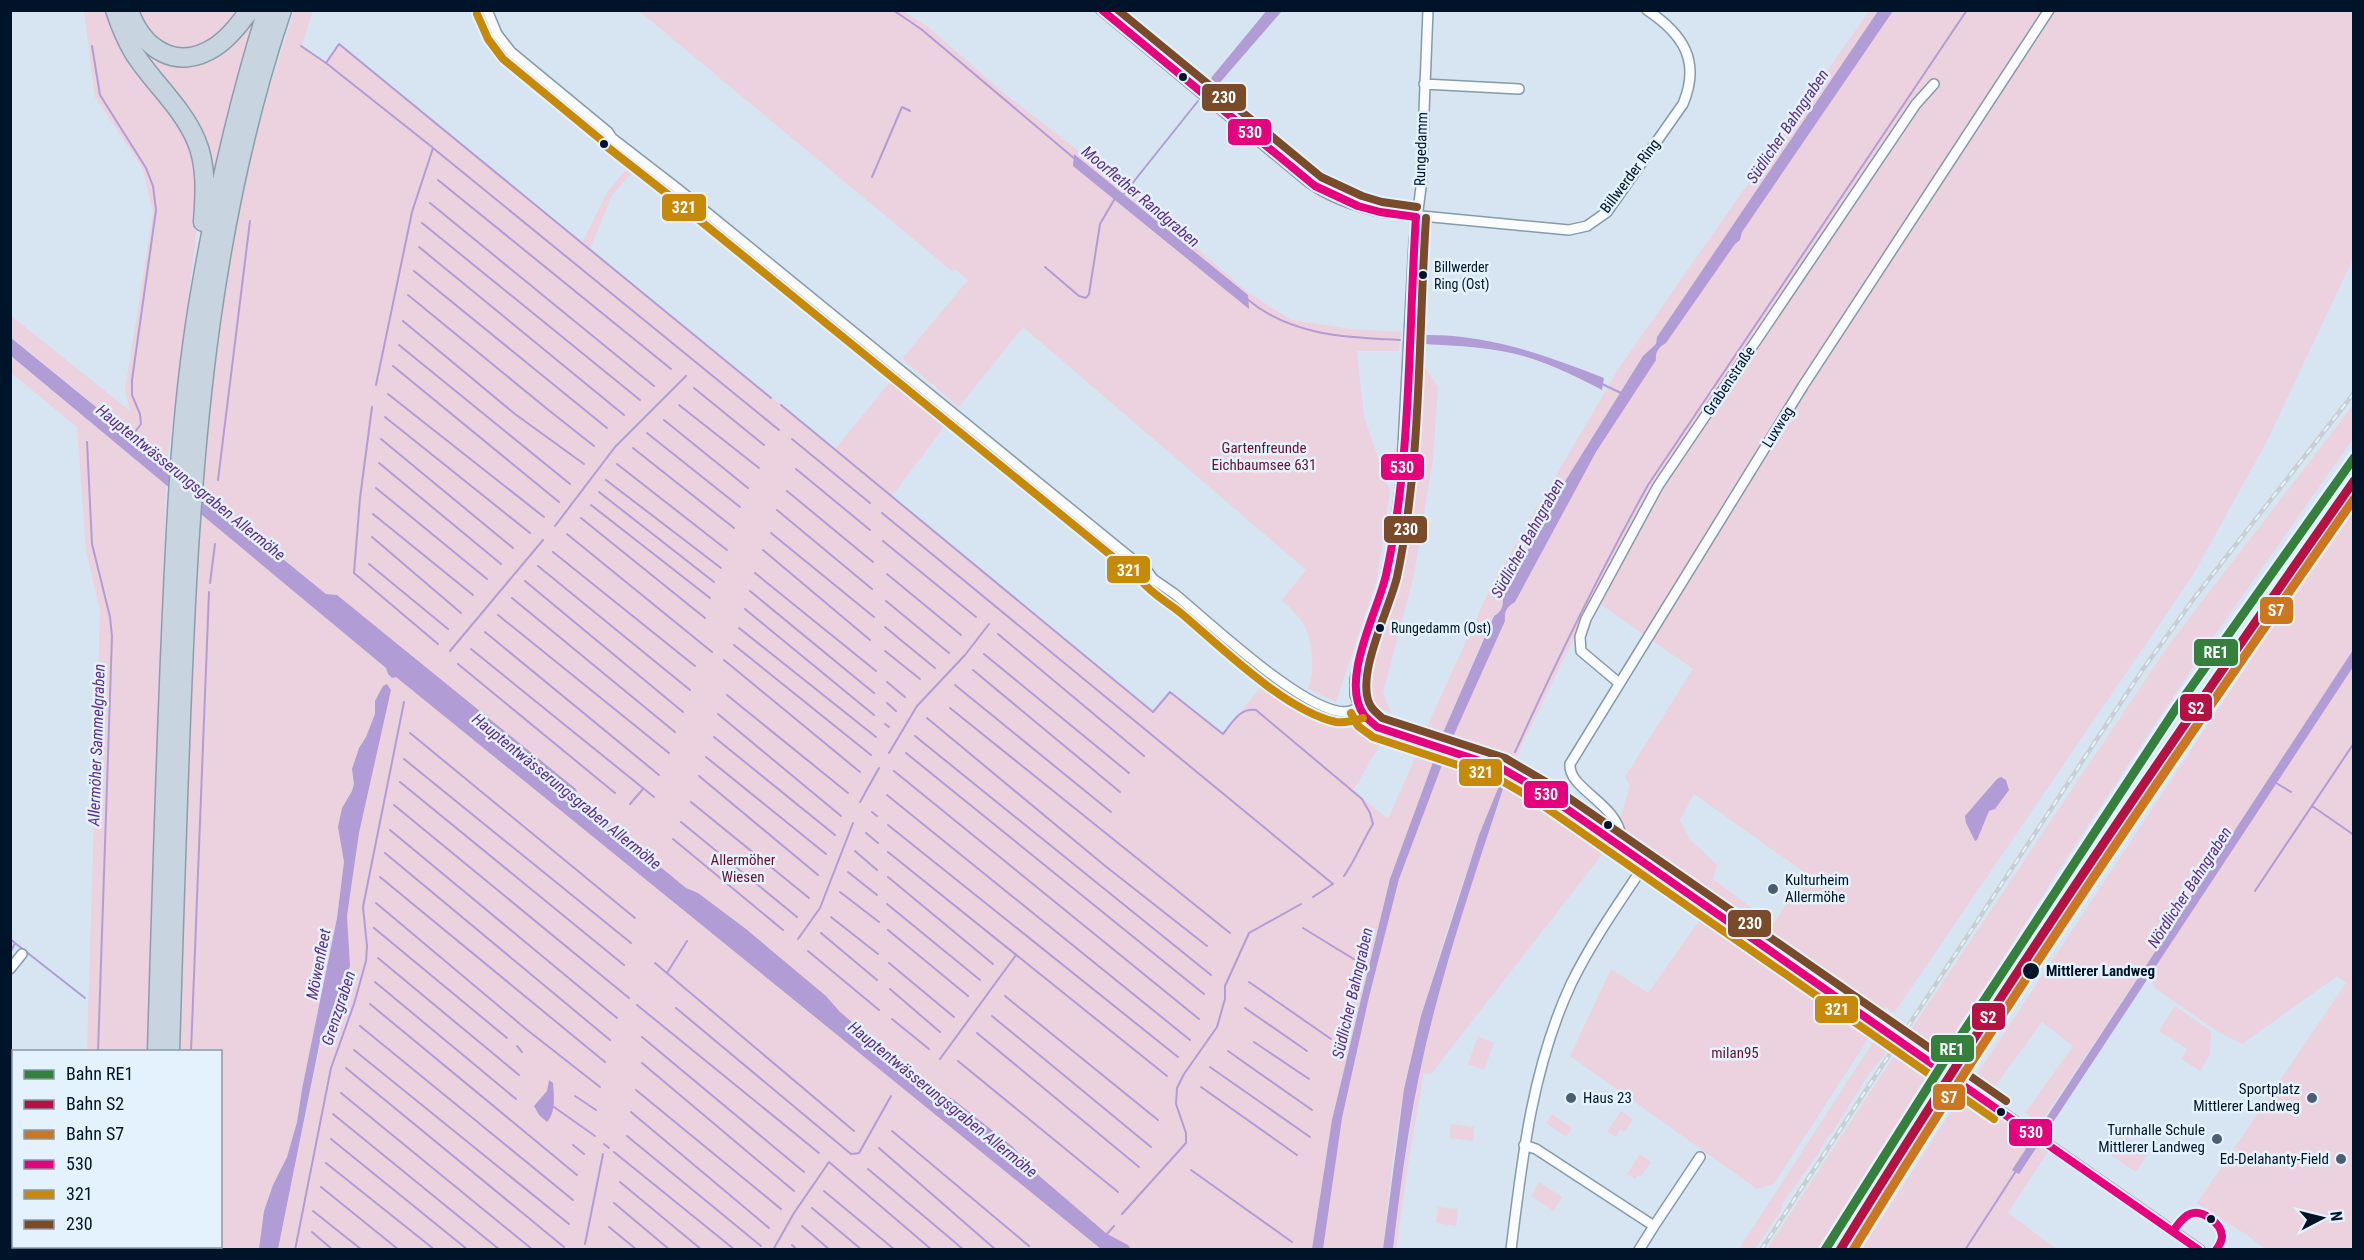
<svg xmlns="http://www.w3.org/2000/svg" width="2364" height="1260" viewBox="0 0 2364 1260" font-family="'Roboto Condensed',sans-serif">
<rect width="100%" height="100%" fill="#d7e5f3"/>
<!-- green -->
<path fill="#ecd1de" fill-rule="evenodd" d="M84 11H111L188 133 197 157 198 221 167 464 11 337 10 315 130 411 125 390 153 213 143 169 95 97Z
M122 11 179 62 258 11 213 182 150 69Z
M136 11H241L207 46 191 52 153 41Z
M294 11H313L301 47 326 63 339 44 582 243 607 192 626 170 633 172 612 195 590 249 835 449 893 378 947 423 892 496 1153 712 1170 692 1223 734 1267 679 1301 706 1354 727 1385 736 1353 791 1388 819 1419 749 1502 778C1462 878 1428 981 1405 1087 1393 1140 1389 1196 1383 1249H278L322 1036 337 1007 350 966 347 916 359 833 391 690 387 684 375 701V714L366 737 359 748 352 769 354 784 352 791 342 808 338 827 344 862 337 918 302 1089 297 1122 287 1157 273 1185 264 1211 259 1249 172 1250V1247L220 1246V1052L180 1051 193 623 200 512 386 668 388 674 392 678 395 677 337 595 326 594 203 493 209 387 225 279 256 131Z
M639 11H903L928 27 1004 93 1139 198 1246 291 1291 320 1352 329 1401 332 1399 351H1357L1364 417 1390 492 1377 579 1336 702 1308 689C1315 674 1313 645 1306 629 1301 618 1291 609 1282 600L1306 570 1023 327 959 407 902 359 968 280 955 269 953 272Z
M1869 11H1878L1657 337 1656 344 1652 350 1643 356 1559 491 1503 597C1503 607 1502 611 1493 616L1442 735 1452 738 1505 621C1504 611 1507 607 1515 602L1596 452 1655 360C1655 352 1659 347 1666 343L1735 243 1740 240 1741 233 1893 11H2353V259L2265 445 2193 575 1894 1013 1886 1007 1877 1018 1616 832 1630 786 1625 777 1693 669 1593 599 1516 757C1507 754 1498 750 1489 748 1469 744 1439 746 1426 729L1491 586 1619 368ZM1694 794 1807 874 1773 924 1713 879 1717 865 1690 839 1680 820Z
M1414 351 1438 387 1433 459 1414 575 1383 693 1391 713 1366 702C1357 661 1385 622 1392 583 1407 506 1410 429 1414 351Z
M10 356 166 485 148 1051H87L100 611 86 551 77 427 11 373Z
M2353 405V439L2207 646 2069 854 1942 1055 1937 1051 1940 1047 1931 1040 1926 1047 1908 1034 2170 643Z
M2353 505V1249H2265L2247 1235 2197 1203 2346 983 2337 976 2242 1044 2215 1030 2155 988 2145 967 2040 1124 2025 1113 2073 1046 2042 1022 1993 1089 1975 1077Z
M1507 780 1608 847 1431 1074 1424 1073 1409 1158 1396 1249 1393 1250 1401 1184 1420 1072 1433 1016 1470 886Z
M1704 914 1866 1025 1870 1036 1774 1184 1757 1189 1570 1056 1611 969 1648 993Z
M2175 1006 2211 1031 2210 1054 2200 1071 2181 1059 2187 1049 2159 1031Z
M1478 1036 1494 1043 1484 1070 1468 1064Z
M1875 1039 1889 1049 1868 1075 1832 1133 1827 1137 1818 1154 1782 1204 1781 1211 1755 1249H1739Z
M1896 1053 1928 1076 1819 1249H1767Z
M1960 1098 1980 1110 1985 1108 2048 1152 2008 1213 2057 1249 1861 1250Z
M1621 1111 1633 1119 1625 1132 1620 1129 1616 1137 1607 1132Z
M1552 1114 1572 1128 1566 1137 1546 1123Z
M1451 1124 1474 1127 1473 1141 1449 1138Z
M2122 1134 2149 1152 2136 1172 2109 1154Z
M1640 1154 1651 1162 1641 1177 1638 1175 1635 1179 1627 1174Z
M1539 1182 1562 1197 1554 1211 1531 1196Z
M1438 1207 1458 1209 1456 1226 1436 1223Z"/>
<!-- water -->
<path fill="#b29cd6" d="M1267 10 1282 11 1216 87 1211 78Z
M1878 11H1893L1742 232 1740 240 1735 244 1666 343C1659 347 1655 352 1656 360L1596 452 1515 602C1507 607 1504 611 1505 621L1452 739 1442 735 1494 616C1502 611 1503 607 1503 597L1559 491 1643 356 1656 344 1657 337Z
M1074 154 1248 295 1249 309 1073 166Z
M1424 335C1488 334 1546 355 1604 378L1602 390C1579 378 1555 366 1530 358 1496 347 1460 346 1424 344Z
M10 337 326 594 337 595 576 789 579 800 686 888 698 893 746 929 826 996 840 1012 919 1079 954 1100 1013 1147 1037 1174 1107 1234 1128 1245 1131 1249H1101L396 677 392 678 388 674 386 668 11 356Z
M2353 650V667L2019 1174 2012 1170Z
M387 684 391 690 359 833 347 916 350 966 337 1007 321 1036 278 1249H259L264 1211 273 1185 287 1157 297 1122 302 1089 337 918 344 862 338 827 342 808 352 791 354 784 352 769 359 748 366 737 375 714V701L383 686Z
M1436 754 1445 757 1399 879 1369 997 1342 1118 1323 1249H1312L1332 1120 1390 879Z
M2001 777 2006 780 2009 790 1995 809 1989 811 1977 840 1975 841 1966 823 1965 816 1997 779Z
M1499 786 1503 789C1478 864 1453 939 1433 1016 1413 1092 1402 1171 1393 1249H1383L1404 1089 1421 1016 1479 835Z
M549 1080 553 1083C554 1096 556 1112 547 1122L539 1115 534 1106 547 1091Z"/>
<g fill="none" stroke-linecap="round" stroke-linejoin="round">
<!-- stream -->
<path stroke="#b29cd6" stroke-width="2" d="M893 10 921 29 1075 159
M92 46 100 95 146 168 153 186 156 210 132 380V395L140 414 141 424 131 437
M301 46 326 63 339 44 771 398
M326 63 432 147
M1208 89 1214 82
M872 177 902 107 910 111
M438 180 671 369
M1123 195 1198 101
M430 203 654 386
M422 223 640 400
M419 247 624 415
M1045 267 1079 296 1086 298 1089 294 1100 224 1114 200
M414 271 607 428
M408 295 546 408 594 446
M1247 299C1291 336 1345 337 1400 340
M403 321 515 414 584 464
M1419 340H1427
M399 345 570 484
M393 366 559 502
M1602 384 1621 393
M376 385 412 212 433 148 779 430
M694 388 764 445
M388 394 544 517
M679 405 759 468
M781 405 1153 712 1170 692 1223 734C1232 723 1240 707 1256 710L1362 799 1370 813 1373 824C1362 842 1356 859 1344 876
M372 407 360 498 354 573 438 644
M385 417 530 533
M664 420 748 488
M647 433 740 507
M381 439 513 548
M792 439 870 503
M87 442 92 544 110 617 112 636 98 1052
M633 448 734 528
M379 463 501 564
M617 464 727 550
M796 469 870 530
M218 480 250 221
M606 480 721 568
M376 488 487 579
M787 491 873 562
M599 492 714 582
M591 505 710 598
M777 510 872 589
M882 513 1333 884 1313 897
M373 514 473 595
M581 518 705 618
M555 526 615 447 686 376
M771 533 874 617
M567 534 712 652
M372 537 461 613
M883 541 976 617
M763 550 870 640
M553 552 695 666
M369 564 448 629
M538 566 690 690
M755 573 876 671
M887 574 961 635
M525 581 683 712
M210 583 215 544
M750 591 874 693
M512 598 675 732
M886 601 949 653
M745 609 874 715
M498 615 669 753
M885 627 935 668
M739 628 876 737
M485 632 659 775
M998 634 1144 756
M734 645 871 755
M471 649 654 797
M450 651 543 540
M885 651 920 679
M984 654 1129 773
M724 660 860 772
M458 664 615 793
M973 670 1120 792
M887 682 905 697
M955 685 1111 812
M727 695 848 793
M887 703 896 711
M950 708 1230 933
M718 714 841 816
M927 718 1104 865 1207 946
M885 724 889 727
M410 733 635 918
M915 736 1211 975
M714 737 835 835
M1515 752C1556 662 1600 572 1648 485L1967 10
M889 753 917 706 965 655 989 624
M906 753 1204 994
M706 757 826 854
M404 759 631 943
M894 771 1199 1019
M699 776 818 875
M400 782 624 965
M2276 783 2291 792
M887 795 1190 1040
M691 802 809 898
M860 802 879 768
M630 804 643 789
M394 805 629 998
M2312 806 2354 835
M872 812 877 816
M681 822 797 917
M888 825 1178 1057
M390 830 617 1018
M866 833 878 843
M673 839 783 930
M855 851 877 870
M888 852 1167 1076
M385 853 610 1040
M848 872 877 895
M380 877 605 1062
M888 877 993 964
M2255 891 2354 743
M840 892 879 922
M376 903 526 1029 600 1087
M887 904 980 980
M831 917 878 954
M374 928 507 1038
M1303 928 1370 969
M888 930 968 996
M821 933 877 980
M10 939 15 943 10 953
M798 939 820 908 853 823
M15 943 85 998
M808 951 879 1010
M378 958 519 1075
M655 963 854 1131
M889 963 954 1017
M667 973 687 941
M375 982 516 1099
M1249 982 1331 1039
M890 989 940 1032
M1005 996 1158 1120
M370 1004 577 1175
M637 1005 819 1153
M676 1008 851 1154 859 1153 891 1096
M1245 1008 1307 1051
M992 1016 1151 1147
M892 1019 929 1049
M360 1026 573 1200
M977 1033 1139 1167
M642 1037 804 1172
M1254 1042 1309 1079
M517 1046 522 1052
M354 1050 569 1224
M1228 1051 1312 1110
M191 1052 209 592
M940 1059 1016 955
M958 1061 1118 1192
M642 1063 794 1191
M1210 1067 1310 1137
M346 1068 564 1247
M1201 1087 1297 1155
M636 1090 781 1209
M341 1093 533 1250
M575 1096 596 1110
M554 1107 595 1136
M631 1112 769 1228
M333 1114 500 1250
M892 1131 1029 1246
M627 1136 761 1246
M331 1139 468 1250
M604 1144 609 1148
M573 1145 584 1154
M879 1148 996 1250
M614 1152 735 1250
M326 1163 435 1250
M868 1169 964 1250
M1191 1170 1292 1242
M620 1182 702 1250
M321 1187 399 1250
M824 1191 895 1250
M614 1203 670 1250
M812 1208 862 1250
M313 1211 362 1250
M1122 1214 1186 1143V1133L1176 1104 1177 1088 1184 1074 1217 1027 1225 999V986L1249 933 1301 904
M802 1226 830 1250
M609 1227 637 1250
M312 1232 333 1250
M1106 1235 1114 1226
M585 1244 603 1154
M792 1245 797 1250
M93 1250V1246
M182 1250V1246
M295 1250 331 1068 354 1004 366 961 367 946 363 907 404 702
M773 1250 794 1213 829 1162 932 1250
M1965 1250 2016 1171"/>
<!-- canal -->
<path stroke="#b29cd6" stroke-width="9" d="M1440 755 1452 727"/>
<defs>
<path id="minor" d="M487 10 497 34 511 52 608 132 612 138 678 189 1148 572 1153 579 1176 595C1213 626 1294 702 1337 711 1346 713 1351 711 1360 708
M1101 10 1307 181C1328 197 1354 206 1380 212L1569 230 1587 226 1607 212 1683 104C1701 61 1683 34 1647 10
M1428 10 1421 187 1414 242 1401 483 1393 546 1385 581 1355 679V695L1360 708 1366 719 1377 727 1501 768 1541 791 2200 1250
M1424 84 1519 89
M1619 683 1581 651 1580 637 1586 619 1658 486 1916 104 1934 84
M1616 844 1621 837C1617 803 1568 789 1570 764L1803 386 2049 10
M10 969 22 954
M1524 1145 1536 1149 1654 1226 1700 1157
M1511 1250C1522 1159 1532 1068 1571 984 1592 941 1619 903 1645 864
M1639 1250 1654 1226"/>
<path id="motorway" d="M115 10C120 25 126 40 134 53 153 83 182 107 196 140 207 165 205 195 203 222
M129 10C142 49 177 72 215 47 229 38 240 23 250 10
M157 1052C161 913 165 774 171 635 176 517 181 399 202 282 218 191 239 100 267 10
M170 1052C174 916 178 780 184 645 193 430 213 215 282 10
M148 1250V1246
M162 1250 163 1246"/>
</defs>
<!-- minor casing -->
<use href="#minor" stroke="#859aaa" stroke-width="12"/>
<!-- motorway casing -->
<use href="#motorway" stroke="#8b9dad" stroke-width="21"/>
<!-- minor -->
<use href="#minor" stroke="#f9fbfd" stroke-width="9"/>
<!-- motorway -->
<use href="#motorway" stroke="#c8d4df" stroke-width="18"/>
<defs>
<path id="rail" d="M1761 1250 2141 672 2195 597 2354 393"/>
</defs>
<!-- rail casing -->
<use href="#rail" stroke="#c9ced3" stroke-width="4.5"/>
<!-- rail -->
<use href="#rail" stroke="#e4f2fe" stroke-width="2" stroke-dasharray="7" stroke-linecap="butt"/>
<defs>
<path id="bus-1" d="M1102 10 1315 186 1358 206 1380 212 1416 217
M1416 217C1408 336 1412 458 1386 575 1378 611 1339 681 1364 715 1367 719 1373 723 1377 727L1501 768 1541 791 2199 1250
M2173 1231C2178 1225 2182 1217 2190 1214 2202 1209 2221 1223 2222 1236 2222 1241 2219 1246 2216 1250"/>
<path id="bus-2" d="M477 14 488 39 503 59 600 139 606 146 671 197 1140 579C1151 594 1169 603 1182 614 1222 648 1286 711 1336 722 1346 723 1354 721 1363 718
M1351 713 1358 726 1373 737 1497 778 1535 800 1994 1119"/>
<path id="bus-3" d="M1118 10 1321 177 1362 196 1382 202 1417 207
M1426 218C1418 337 1422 459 1397 577 1390 608 1352 681 1372 708 1375 712 1379 715 1382 718L1505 758 1546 782 2006 1101"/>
</defs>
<!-- bus-1 casing -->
<use href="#bus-1" stroke="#e4f2fe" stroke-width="12"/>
<!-- bus-2 casing -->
<use href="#bus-2" stroke="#e4f2fe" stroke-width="12"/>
<!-- bus-3 casing -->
<use href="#bus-3" stroke="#e4f2fe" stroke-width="12"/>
<!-- bus-1 -->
<use href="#bus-1" stroke="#e5007d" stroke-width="8"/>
<!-- bus-2 -->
<use href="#bus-2" stroke="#c68908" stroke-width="8"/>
<!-- bus-3 -->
<use href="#bus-3" stroke="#7a4b2a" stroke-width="8"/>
<defs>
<path id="rail-1" d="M1825 1250 1945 1060 2177 707 2354 458"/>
<path id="rail-2" d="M1840 1250C2002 987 2177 733 2354 481"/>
<path id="rail-3" d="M1853 1250C2011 993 2181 746 2354 499"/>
</defs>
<!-- rail-1 casing -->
<use href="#rail-1" stroke="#e4f2fe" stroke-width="14"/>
<!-- rail-2 casing -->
<use href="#rail-2" stroke="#e4f2fe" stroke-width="14"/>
<!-- rail-3 casing -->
<use href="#rail-3" stroke="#e4f2fe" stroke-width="14"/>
<!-- rail-1 -->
<use href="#rail-1" stroke="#36803d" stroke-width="9"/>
<!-- rail-2 -->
<use href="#rail-2" stroke="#b51143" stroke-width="9"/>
<!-- rail-3 -->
<use href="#rail-3" stroke="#cc7720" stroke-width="9"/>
</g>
<!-- markers -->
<g fill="#001429" stroke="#e4f2fe" stroke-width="2">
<circle cx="1183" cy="77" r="5"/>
<circle cx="604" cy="144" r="5"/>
<circle cx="1423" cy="275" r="5"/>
<circle cx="1380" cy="628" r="5"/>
<circle cx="1608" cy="825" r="5"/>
<circle cx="2031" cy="971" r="9"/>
<circle cx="2001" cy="1112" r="5"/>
<circle cx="2211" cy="1219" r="5"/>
</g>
<g fill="#4b5d70" stroke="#e4f2fe" stroke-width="2">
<circle cx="1773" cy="889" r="6"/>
<circle cx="1571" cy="1098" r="6"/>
<circle cx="2312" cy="1098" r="6"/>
<circle cx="2217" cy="1139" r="6"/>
<circle cx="2341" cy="1159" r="6"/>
</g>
<g text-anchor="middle" stroke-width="5" stroke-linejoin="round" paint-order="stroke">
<!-- bus labels -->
<g font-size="14" fill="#001429" stroke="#e4f2fe" text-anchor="start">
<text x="1434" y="272">Billwerder<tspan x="1434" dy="17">Ring (Ost)</tspan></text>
<text x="1391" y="633">Rungedamm (Ost)</text>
</g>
<!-- street labels -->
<g font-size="15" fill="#001429" stroke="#e4f2fe">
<text transform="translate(1421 149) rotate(-88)" y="5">Rungedamm</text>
<text transform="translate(1630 176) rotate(-53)" y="5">Billwerder Ring</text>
<text transform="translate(1729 381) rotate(-56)" y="5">Grabenstraße</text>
<text transform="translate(1778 427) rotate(-58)" y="5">Luxweg</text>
</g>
<!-- park labels -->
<g font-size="15" fill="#66112f" stroke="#e4f2fe">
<text x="1264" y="453">Gartenfreunde<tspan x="1264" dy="17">Eichbaumsee 631</tspan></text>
<text x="743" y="865">Allermöher<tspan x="743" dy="17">Wiesen</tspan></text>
<text x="1735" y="1058">milan95</text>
</g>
<!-- poi labels -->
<g font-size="15" fill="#001429" stroke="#e4f2fe" text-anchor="end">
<text x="1785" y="885" text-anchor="start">Kulturheim<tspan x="1785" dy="17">Allermöhe</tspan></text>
<text x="2300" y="1094">Sportplatz<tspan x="2300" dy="17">Mittlerer Landweg</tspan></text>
<text x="1583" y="1103" text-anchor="start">Haus 23</text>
<text x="2205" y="1135">Turnhalle Schule<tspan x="2205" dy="17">Mittlerer Landweg</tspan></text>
<text x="2329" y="1164">Ed-Delahanty-Field</text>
</g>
<!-- stop labels -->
<g font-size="15" font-weight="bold" fill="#001429" stroke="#e4f2fe" text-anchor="start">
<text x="2046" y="976">Mittlerer Landweg</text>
</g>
<!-- water labels -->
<g font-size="16" font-style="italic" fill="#5f2d8a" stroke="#e4f2fe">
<text transform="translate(1787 126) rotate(-56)" y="6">Südlicher Bahngraben</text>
<text transform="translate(1141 196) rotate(40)" y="6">Moorflether Randgraben</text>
<text transform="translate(191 482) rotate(39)" y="6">Hauptentwässerungsgraben Allermöhe</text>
<text transform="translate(1527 538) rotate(-61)" y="6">Südlicher Bahngraben</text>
<text transform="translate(96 745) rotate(-88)" y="6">Allermöher Sammelgraben</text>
<text transform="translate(567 791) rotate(39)" y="6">Hauptentwässerungsgraben Allermöhe</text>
<text transform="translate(2189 887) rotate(-57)" y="6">Nördlicher Bahngraben</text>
<text transform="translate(318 964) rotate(-79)" y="6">Möwenfleet</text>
<text transform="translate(1352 993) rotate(-77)" y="6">Südlicher Bahngraben</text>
<text transform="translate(338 1008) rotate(-72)" y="6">Grenzgraben</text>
<text transform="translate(943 1099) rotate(39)" y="6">Hauptentwässerungsgraben Allermöhe</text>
</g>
</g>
<g stroke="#e4f2fe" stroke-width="2">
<rect x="1201" y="83" width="46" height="29" rx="6" fill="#7a4b2a"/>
<rect x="1227" y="118" width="45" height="28" rx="6" fill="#e5007d"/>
<rect x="661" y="193" width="46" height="29" rx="6" fill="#c68908"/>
<rect x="1380" y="453" width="45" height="28" rx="6" fill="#e5007d"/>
<rect x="1383" y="515" width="45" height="29" rx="6" fill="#7a4b2a"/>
<rect x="1106" y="555" width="45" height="29" rx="6" fill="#c68908"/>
<rect x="2259" y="596" width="35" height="29" rx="6" fill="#cc7720"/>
<rect x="2193" y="638" width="46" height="29" rx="6" fill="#36803d"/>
<rect x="2179" y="693" width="34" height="29" rx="6" fill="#b51143"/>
<rect x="1458" y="758" width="45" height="29" rx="6" fill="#c68908"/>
<rect x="1523" y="780" width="46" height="29" rx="6" fill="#e5007d"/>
<rect x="1727" y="909" width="45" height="29" rx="6" fill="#7a4b2a"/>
<rect x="1814" y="995" width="45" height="29" rx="6" fill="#c68908"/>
<rect x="1971" y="1002" width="35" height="29" rx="6" fill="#b51143"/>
<rect x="1930" y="1034" width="45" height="29" rx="6" fill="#36803d"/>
<rect x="1932" y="1083" width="34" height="28" rx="6" fill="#cc7720"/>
<rect x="2008" y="1118" width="45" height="29" rx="6" fill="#e5007d"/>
</g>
<g font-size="16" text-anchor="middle" font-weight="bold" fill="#fff">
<text x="1224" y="103">230</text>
<text x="1250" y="138">530</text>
<text x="684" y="213">321</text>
<text x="1402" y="473">530</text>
<text x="1406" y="535">230</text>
<text x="1129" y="576">321</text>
<text x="2276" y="616">S7</text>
<text x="2216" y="658">RE1</text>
<text x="2196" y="714">S2</text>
<text x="1481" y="778">321</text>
<text x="1546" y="800">530</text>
<text x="1750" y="929">230</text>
<text x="1837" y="1015">321</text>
<text x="1988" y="1023">S2</text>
<text x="1952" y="1055">RE1</text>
<text x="1949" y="1103">S7</text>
<text x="2031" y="1138">530</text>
</g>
<!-- border -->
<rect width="2364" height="1260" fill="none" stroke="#001429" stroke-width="24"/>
<!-- legend -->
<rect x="12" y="1050" width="210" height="198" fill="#e4f2fe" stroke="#8999a9" stroke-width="1.5"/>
<rect x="24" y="1070" width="30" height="9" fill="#36803d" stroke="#8999a9" stroke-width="1.5"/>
<text x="66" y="1080" font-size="18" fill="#001429">Bahn RE1</text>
<rect x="24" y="1100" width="30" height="9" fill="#b51143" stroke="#8999a9" stroke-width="1.5"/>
<text x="66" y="1110" font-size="18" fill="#001429">Bahn S2</text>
<rect x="24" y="1130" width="30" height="9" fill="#cc7720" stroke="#8999a9" stroke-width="1.5"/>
<text x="66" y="1140" font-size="18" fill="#001429">Bahn S7</text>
<rect x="24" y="1160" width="30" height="9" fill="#e5007d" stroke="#8999a9" stroke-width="1.5"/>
<text x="66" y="1170" font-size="18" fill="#001429">530</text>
<rect x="24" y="1190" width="30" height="9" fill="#c68908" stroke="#8999a9" stroke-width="1.5"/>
<text x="66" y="1200" font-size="18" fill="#001429">321</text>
<rect x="24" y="1220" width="30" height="9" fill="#7a4b2a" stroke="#8999a9" stroke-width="1.5"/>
<text x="66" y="1230" font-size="18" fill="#001429">230</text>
<!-- north arrow -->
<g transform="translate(2322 1218) rotate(83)" stroke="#e4f2fe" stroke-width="4.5" paint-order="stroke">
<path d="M0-4.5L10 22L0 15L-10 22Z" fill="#001429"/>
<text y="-9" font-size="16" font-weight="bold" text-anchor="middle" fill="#001429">N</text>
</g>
</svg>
